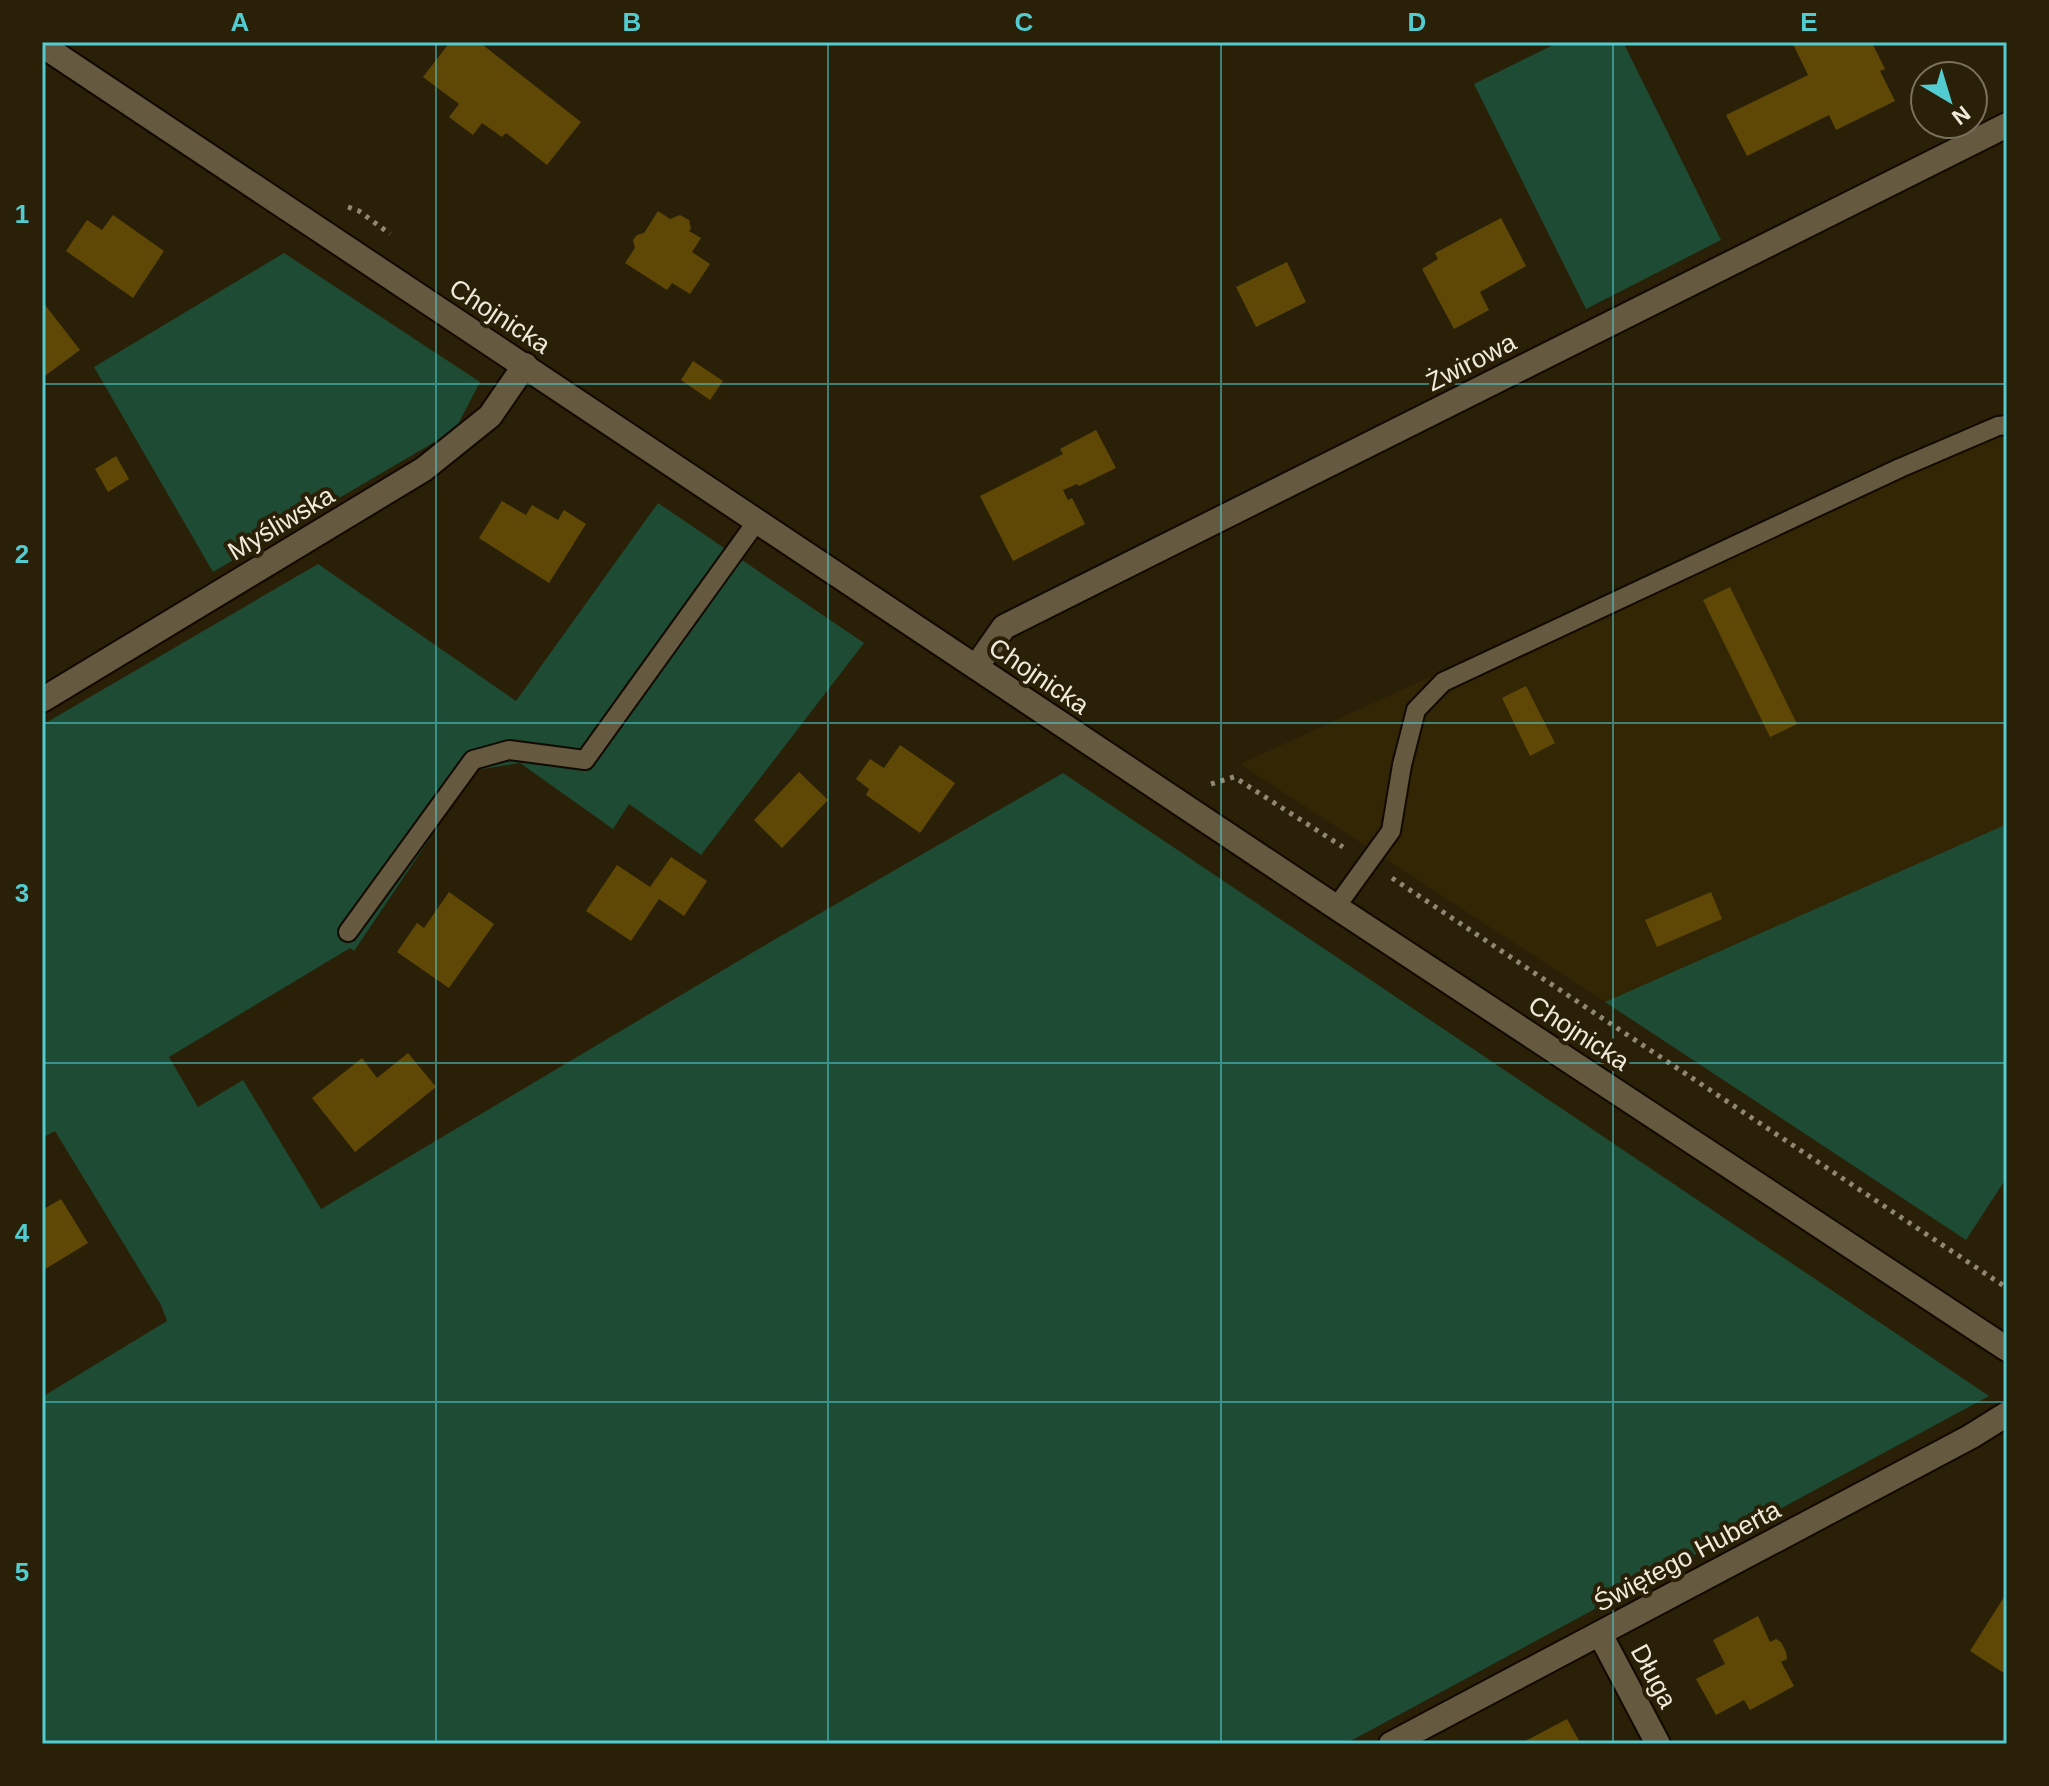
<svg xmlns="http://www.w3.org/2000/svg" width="2049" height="1786" viewBox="0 0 2049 1786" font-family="Helvetica,sans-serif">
<rect width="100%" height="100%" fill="#2a2007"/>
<!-- built -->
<path fill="#332605" d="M2007 413V824L1605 1002 1240 764Z"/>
<!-- green -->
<path fill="#1d4b34" d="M1559 42H1623L1721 240 1586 309 1474 84Z
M284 253 480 382 455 430 213 572 94 367Z
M658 503 864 643 701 855 629 804 613 829 520 763 476 770 354 951 350 948 169 1057 198 1107 243 1080 321 1209 772 941 1063 773 1989 1396 1345 1744H42V1397L167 1321 161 1305 55 1131 42 1138V725L318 564 516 701Z
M2007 824V1177L1966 1240 1605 1002Z"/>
<!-- building -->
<path fill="#5f4805" d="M450 42H479L581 122 547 165 506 133 502 137 482 123 473 135 449 117 459 104 423 77Z
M1792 42H1866L1867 45 1872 43 1885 69 1880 71 1895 101 1836 130 1829 115 1747 156 1726 115 1808 75Z
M658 211 670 219 680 215 689 220 691 229 689 231 701 238 692 252 710 264 690 294 672 283 667 290 625 263 635 248 633 240 637 235 644 233Z
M113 215 164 251 133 298 66 251 87 220 102 230Z
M1501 218 1526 266 1480 292 1489 310 1454 329 1422 269 1438 259 1435 253Z
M1287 262 1306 302 1256 327 1236 287Z
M42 301 80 350 42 378Z
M693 361 723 381 710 400 681 380Z
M1096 430 1116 468 1079 486 1077 484 1063 490 1068 500 1072 498 1085 524 1013 561 980 496 1063 454 1060 449Z
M116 456 129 479 108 492 95 469Z
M502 501 526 515 532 505 558 520 564 510 586 524 549 583 479 538Z
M1730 587 1797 724 1770 737 1703 600Z
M1526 686 1555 743 1530 756 1502 698Z
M900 745 955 783 920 833 866 795 869 789 856 779 870 759 884 768Z
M799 772 828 800 782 848 754 820Z
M671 857 707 881 684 916 659 899 631 941 586 911 617 865 650 887Z
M449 892 494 924 449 988 397 952 417 923 424 928Z
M1711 892 1722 919 1657 947 1645 920Z
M408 1053 436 1087 355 1152 312 1098 362 1058 377 1078Z
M61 1199 88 1243 42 1271V1210Z
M2004 1597 2007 1599V1675L1970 1651Z
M1758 1616 1770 1642 1776 1639 1781 1642 1786 1652 1787 1659 1781 1662 1794 1686 1750 1710 1744 1700 1716 1715 1696 1679 1725 1664 1713 1640Z
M1567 1719 1581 1744H1520Z"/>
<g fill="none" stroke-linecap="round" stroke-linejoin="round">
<defs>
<path id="service" d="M1336 907 1391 831 1402 765 1416 710 1443 682 1900 468 1998 426 2007 425
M348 932 473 760 509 750 585 760 757 521"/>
<path id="minor" d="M976 667 1004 627 2007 125
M42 700 424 469 490 416 525 365
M1600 1634 1658 1744
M1391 1744 1970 1437 2007 1414"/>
<path id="tertiary" d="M42 45 1336 907 2007 1349"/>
</defs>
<!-- service casing -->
<use href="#service" stroke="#120900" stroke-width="22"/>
<!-- minor casing -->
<use href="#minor" stroke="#120900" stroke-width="28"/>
<!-- tertiary casing -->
<use href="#tertiary" stroke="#120900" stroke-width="28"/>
<!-- path -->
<path stroke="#908874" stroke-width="5" stroke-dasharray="4 6" stroke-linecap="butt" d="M348 207 359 211 390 234
M1211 784 1234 777 1343 847
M1392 878 2007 1288"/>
<!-- service -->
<use href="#service" stroke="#655940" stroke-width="18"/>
<!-- minor -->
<use href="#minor" stroke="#655940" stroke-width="24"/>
<!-- tertiary -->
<use href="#tertiary" stroke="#655940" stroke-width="24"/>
</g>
<!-- grid -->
<path fill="none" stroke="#52ccd0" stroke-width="2" stroke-opacity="0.55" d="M436 42V1744M828 42V1744M1221 42V1744M1613 42V1744M42 384H2007M42 723H2007M42 1063H2007M42 1402H2007"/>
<g text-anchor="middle" stroke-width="8" stroke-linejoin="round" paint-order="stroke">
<!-- street labels -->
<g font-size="26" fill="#f0eadb" stroke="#2a2007">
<text transform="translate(500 316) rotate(33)" y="9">Chojnicka</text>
<text transform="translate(1471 362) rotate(-27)" y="9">Żwirowa</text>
<text transform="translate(281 523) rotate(-31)" y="9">Myśliwska</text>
<text transform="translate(1039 676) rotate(34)" y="9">Chojnicka</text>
<text transform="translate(1579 1033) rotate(33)" y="9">Chojnicka</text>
<text transform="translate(1687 1556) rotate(-28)" y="9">Świętego Huberta</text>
<text transform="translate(1654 1676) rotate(62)" y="9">Długa</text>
</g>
</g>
<!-- border -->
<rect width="2049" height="1786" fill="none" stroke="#2a2007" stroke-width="88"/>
<!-- north arrow -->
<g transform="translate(1949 100) rotate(142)"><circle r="38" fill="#2a2007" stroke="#79715c" stroke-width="2"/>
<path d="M0-6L14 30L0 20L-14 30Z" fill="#52ccd0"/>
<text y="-12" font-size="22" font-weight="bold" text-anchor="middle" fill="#f0eadb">N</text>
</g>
<rect x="44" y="44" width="1961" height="1698" fill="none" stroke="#52ccd0" stroke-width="3"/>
<g font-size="26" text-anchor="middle" font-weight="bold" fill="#52ccd0">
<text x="240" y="31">A</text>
<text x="632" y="31">B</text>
<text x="1024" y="31">C</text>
<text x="1417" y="31">D</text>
<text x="1809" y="31">E</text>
<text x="22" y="223">1</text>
<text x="22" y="563">2</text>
<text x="22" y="902">3</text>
<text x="22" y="1242">4</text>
<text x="22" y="1581">5</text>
</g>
</svg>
